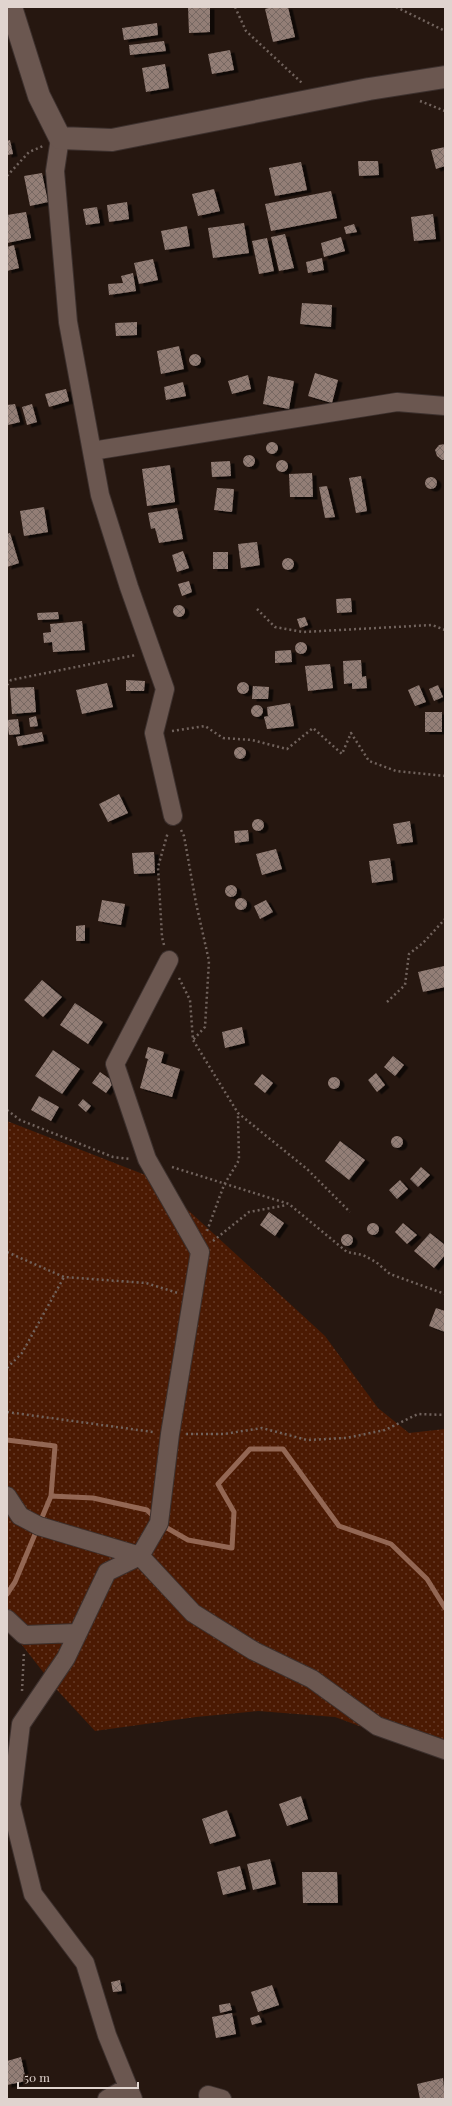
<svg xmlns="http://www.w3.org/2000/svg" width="452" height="2106" viewBox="0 0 452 2106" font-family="'Playfair Display',serif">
<defs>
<pattern id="grass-dots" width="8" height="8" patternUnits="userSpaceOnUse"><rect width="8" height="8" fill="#4b1a03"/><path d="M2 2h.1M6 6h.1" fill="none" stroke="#653a27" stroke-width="1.8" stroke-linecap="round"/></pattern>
<pattern id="building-cross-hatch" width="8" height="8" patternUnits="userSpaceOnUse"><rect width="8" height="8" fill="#937e76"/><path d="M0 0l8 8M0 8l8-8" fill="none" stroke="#776862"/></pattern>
<filter id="shadow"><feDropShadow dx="4.5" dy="2.5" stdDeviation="0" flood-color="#0009"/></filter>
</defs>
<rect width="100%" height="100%" fill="#261710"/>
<!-- grass -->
<path fill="url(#grass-dots)" d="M7 1121 153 1178 325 1336 378 1408 409 1433 445 1429V1758L335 1717 258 1711 196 1717 95 1731 58 1691 22 1645 7 1633Z"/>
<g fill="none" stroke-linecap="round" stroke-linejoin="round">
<!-- stream -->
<path stroke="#936754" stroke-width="5" d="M7 1440 55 1446 51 1496 93 1498 147 1510 155 1518
M162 1525 188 1540 232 1548 234 1512 218 1484 250 1449H283L339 1526 391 1544 427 1579 445 1608
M7 1594 15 1582 51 1496"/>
</g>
<!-- building -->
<path fill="url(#building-cross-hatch)" filter="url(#shadow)" d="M188 7H210V32L189 33Z
M273 7H288L295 37 273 42 265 9Z
M157 23 158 35 124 40 122 28Z
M164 41 166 51 130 55 129 45Z
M230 50 234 70 212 74 208 54Z
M165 64 169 88 146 92 142 68Z
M10 140 13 154 7 155V141Z
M445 147V166L436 169 431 150Z
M358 161H378L379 175 359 176Z
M301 162 307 190 275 196 269 168Z
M42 173 48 202 30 206 24 176Z
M214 189 220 211 198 216 192 194Z
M331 191 337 218 271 231 265 204Z
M127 202 129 219 109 222 107 205Z
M97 207 100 223 86 225 83 209Z
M26 212 31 238 7 243V215Z
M433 214 436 239 414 241 411 217Z
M244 223 249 253 213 258 208 228Z
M354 224 357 232 346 234 344 227Z
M187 226 190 246 165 250 161 231Z
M285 234 294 268 279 271 271 237Z
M341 237 345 251 324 257 321 243Z
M267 238 274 271 259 274 252 241Z
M14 245 19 268 7 271V247Z
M322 258 324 270 308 273 306 262Z
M153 259 158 280 139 284 134 263Z
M133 273 136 291 109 295 108 284 123 283 121 276Z
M302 303 332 305 331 327 300 324Z
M137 322V335L116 336 115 323Z
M179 346 184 369 161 374 157 351Z
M189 360a6 6 0 1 1 12 0a6 6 0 1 1-12 0Z
M315 373 338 380 332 403 308 396Z
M248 375 251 389 232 394 228 381Z
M268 376 294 381 289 409 263 404Z
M183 382 186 396 166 400 164 387Z
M66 389 69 401 49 407 45 394Z
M15 404 20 422 8 425 7 405Z
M32 404 37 422 27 425 22 407Z
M266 448a6 6 0 1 1 12 0a6 6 0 1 1-12 0Z
M445 444V460H442L437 456 435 450 439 445Z
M243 461a6 6 0 1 1 12 0a6 6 0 1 1-12 0Z
M276 466a6 6 0 1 1 12 0a6 6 0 1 1-12 0Z
M230 461 231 476 212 477 211 462Z
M170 465 175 502 147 506 142 469Z
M312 473 313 497H290L289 474Z
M361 476 367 511 356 513 349 478Z
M425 483a6 6 0 1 1 12 0a6 6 0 1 1-12 0Z
M327 486 335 517 325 518 319 487Z
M217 488 234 489 232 512 214 510Z
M44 507 48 532 24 536 20 511Z
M177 508 183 539 159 543 155 528 151 529 148 513Z
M10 533 19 563 7 567V534Z
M257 542 260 565 241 568 238 544Z
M183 551 189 568 177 572 172 555Z
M213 552H228V569H213Z
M282 564a6 6 0 1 1 12 0a6 6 0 1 1-12 0Z
M189 581 192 592 182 596 178 584Z
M351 598 352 612 337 613 336 599Z
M173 611a6 6 0 1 1 12 0a6 6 0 1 1-12 0Z
M58 612 59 619 38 620 37 613Z
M305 617 308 625 300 628 297 619Z
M82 621 85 650 53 652 52 642 44 643 43 633 51 632 50 624Z
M295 648a6 6 0 1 1 12 0a6 6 0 1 1-12 0Z
M291 650 292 662 275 663V651Z
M361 660 362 677 366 676 367 688 352 689V683L344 684 343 661Z
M330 664 333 688 308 691 305 666Z
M126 680 145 681 144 691H126Z
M237 688a6 6 0 1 1 12 0a6 6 0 1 1-12 0Z
M107 683 113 707 82 714 76 690Z
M419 685 426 702 415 706 408 690Z
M438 685 443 697 434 701 429 689Z
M253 686 269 687 268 699H252Z
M34 687 36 712 12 714 10 688Z
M290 703 294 726 267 729 264 717 268 716 267 707Z
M251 711a6 6 0 1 1 12 0a6 6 0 1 1-12 0Z
M425 712H442V732H425Z
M36 716 38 726 30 727 29 718Z
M18 719 20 734 9 735 7 720Z
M42 732 44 741 18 746 16 737Z
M234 753a6 6 0 1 1 12 0a6 6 0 1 1-12 0Z
M119 794 128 813 108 822 99 804Z
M252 825a6 6 0 1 1 12 0a6 6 0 1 1-12 0Z
M410 821 413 842 397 844 393 824Z
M248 830 249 841 235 843 234 831Z
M276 849 282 869 262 875 256 854Z
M154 852 155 873 134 874 132 853Z
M390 858 393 880 372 883 369 861Z
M225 891a6 6 0 1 1 12 0a6 6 0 1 1-12 0Z
M235 904a6 6 0 1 1 12 0a6 6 0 1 1-12 0Z
M102 900 125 904 121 925 98 921Z
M266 900 273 912 260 919 254 906Z
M85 925V941H76V926Z
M444 966 445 987 423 992 418 972Z
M42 980 62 997 43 1017 24 1000Z
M75 1003 103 1022 88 1044 60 1025Z
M242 1027 245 1043 225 1048 222 1032Z
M148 1047 164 1052 161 1063 180 1069 172 1097 140 1088 148 1059 145 1058Z
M53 1050 80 1069 62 1094 35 1076Z
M393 1056 404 1065 395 1076 384 1067Z
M100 1072 114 1082 106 1093 92 1083Z
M376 1073 385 1085 377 1092 368 1080Z
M262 1074 273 1083 265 1093 254 1084Z
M328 1083a6 6 0 1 1 12 0a6 6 0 1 1-12 0Z
M39 1096 59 1107 51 1121 31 1110Z
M83 1099 91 1106 86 1112 78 1105Z
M391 1142a6 6 0 1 1 12 0a6 6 0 1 1-12 0Z
M340 1141 365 1160 349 1180 325 1161Z
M421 1167 430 1175 418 1187 410 1179Z
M400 1180 408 1189 397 1199 389 1190Z
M269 1212 284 1223 275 1236 260 1225Z
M403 1223 417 1235 407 1244 395 1232Z
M367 1229a6 6 0 1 1 12 0a6 6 0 1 1-12 0Z
M430 1233 445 1245V1255L434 1268 414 1251Z
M341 1240a6 6 0 1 1 12 0a6 6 0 1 1-12 0Z
M436 1308 445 1311V1332L429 1326Z
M301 1796 308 1819 287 1826 279 1804Z
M227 1810 236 1836 210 1844 202 1819Z
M270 1859 276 1884 253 1890 247 1864Z
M240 1866 246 1889 223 1895 217 1872Z
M302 1872H337L338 1903H303Z
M120 1980 122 1991 113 1992 111 1982Z
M272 1985 279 2005 258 2012 251 1992Z
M230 2003 232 2010 220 2013 219 2005Z
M232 2013 236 2034 216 2038 212 2017Z
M259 2015 262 2022 252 2025 250 2018Z
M21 2057 26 2081 7 2085V2061Z
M443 2078 445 2099H420L417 2084Z"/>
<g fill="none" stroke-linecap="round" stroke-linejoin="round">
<defs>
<path id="street" d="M60 138 55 171 68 322 100 495 129 587 165 689 154 733 173 816
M92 451 397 402 445 406
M7 1496 20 1516 39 1526 140 1556 193 1613 254 1651 312 1679 377 1726 445 1750
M7 1619 24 1635 78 1633
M107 2099 128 2087
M133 2099 107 2035 85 1963 33 1894 11 1805 21 1724 66 1658 107 1572 140 1556 159 1523 170 1434 200 1252 147 1159 115 1064 169 960
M209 2099 208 2095 222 2099"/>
<path id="secondary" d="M11 7 39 96 60 138 112 140 369 89 445 77"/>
</defs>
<!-- street casing -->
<use href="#street" stroke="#3d312e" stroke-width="20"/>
<!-- secondary casing -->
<use href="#secondary" stroke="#3d312e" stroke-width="24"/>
<!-- path -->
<path stroke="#71635d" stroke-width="2.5" stroke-dasharray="2 3" stroke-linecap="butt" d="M235 7 246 31 302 83
M396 7 445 31
M420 101 445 111
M7 176 29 152 43 146
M257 609 275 627 303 632 432 625 445 630
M7 685 11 680 136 655
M172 731 205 726 223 738 252 740 287 749 313 728 342 754 351 733 369 761 396 771 445 776
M181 830 184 836 196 903 209 961 205 1027 193 1040
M164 945 162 937 158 867 168 832
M179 978 190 1000 193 1040 238 1113 307 1169 350 1212
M387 1002 405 985 409 954 423 943 445 919
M7 1110 20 1120 113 1157 130 1159
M172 1167 289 1204 347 1252 363 1255 376 1262 390 1274 445 1294
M207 1231 224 1185 239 1160 238 1114
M213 1241 249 1212 287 1205
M7 1252 64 1277 146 1283 178 1293
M7 1368 22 1353 64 1277
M7 1412 153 1432
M186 1434H224L262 1428 307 1440 346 1438 385 1430 418 1414 445 1415
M22 1691 24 1652"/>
<!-- street -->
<use href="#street" stroke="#6b5750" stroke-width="18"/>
<!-- secondary -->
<use href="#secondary" stroke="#6b5750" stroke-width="22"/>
</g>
<!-- border -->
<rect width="452" height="2106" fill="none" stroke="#e0d4cf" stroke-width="16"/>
<!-- scale -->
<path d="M18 2082v6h120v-6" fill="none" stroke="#e0d4cf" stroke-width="2"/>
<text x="24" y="2082" font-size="12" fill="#e0d4cf" stroke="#261710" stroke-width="3" paint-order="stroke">50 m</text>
</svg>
